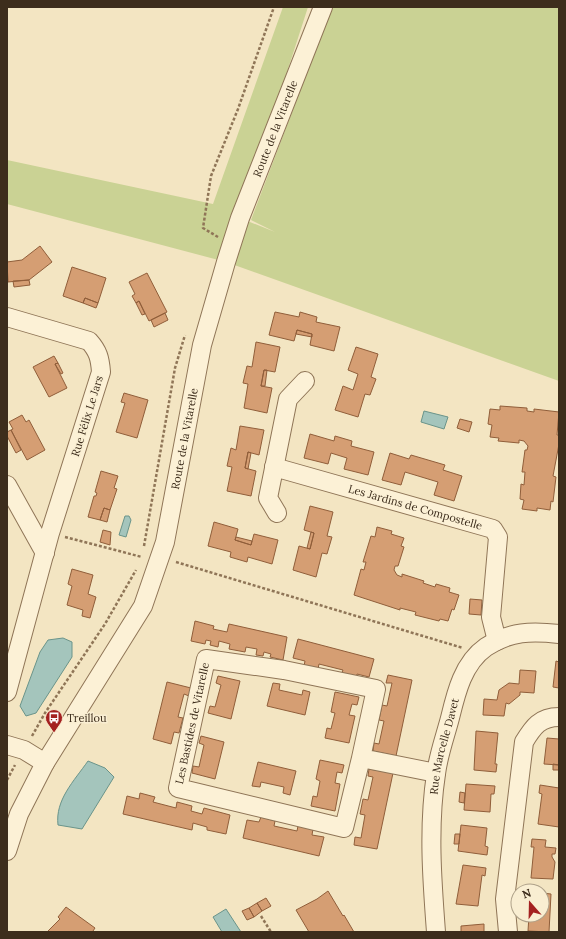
<svg xmlns="http://www.w3.org/2000/svg" width="566" height="939" viewBox="0 0 566 939" font-family="Lora,serif">
<rect width="100%" height="100%" fill="#f3e5c2"/>
<!-- green -->
<path fill="#cad294" d="M283 7H308L240 218 275 232 251 220 332 7H559V381L226 262 7 204V160L213 204Z"/>
<!-- water -->
<path fill="#a4c5bc" stroke="#6a948a" d="M424 411 448 417 444 429 421 422Z
M125 516H129L131 520 126 537 119 535Z
M63 638 72 642V657L36 713 26 716 20 706 40 652 48 640Z
M88 761 105 768 114 777 82 829 58 825C55 800 74 781 88 761Z
M226 909 241 932H222L213 917Z"/>
<!-- building -->
<path fill="#d59e73" stroke="#905e3a" d="M40 246 52 262 29 280 8 282 7 262 22 260Z
M72 267 106 278 98 303 85 298 83 303 63 296Z
M147 273 167 312 149 321 139 301 136 303 132 296 135 294 129 282Z
M29 280 30 285 14 287 13 281Z
M85 298 98 303 96 308 83 303Z
M139 301 145 314 142 315 136 303Z
M275 312 299 317 300 312 317 317 316 322 340 327 334 351 310 345 312 334 297 330 294 341 269 335Z
M165 313 168 320 154 327 151 320Z
M297 330 312 334V337L296 334Z
M256 342 280 347 275 372 264 370 261 386 272 388 267 413 244 408 248 384 243 383 247 366 252 367Z
M356 347 378 354 371 377 376 379 370 395 365 394 358 417 335 410 343 386 353 390 358 374 348 370Z
M54 356 58 363 55 364 67 388 49 397 33 367Z
M58 363 63 373 61 374 55 364Z
M264 370H267L265 386H261Z
M124 393 148 400 137 438 116 432 125 403 121 402Z
M500 406 527 408V411L534 412V409L559 412 557 435H559V444L553 476 556 477 553 502 551 501 550 510 537 508V511L522 509 524 500 520 499 521 484 524 485 525 472H522L525 450H527L528 446 524 441 519 440V443L498 441 499 438 490 437 492 425 488 424 490 409 500 410Z
M22 415 26 422 29 420 45 450 27 460 11 430 13 429 9 422Z
M460 419 472 422 469 432 457 428Z
M240 426 264 430 259 455 248 452 245 468 256 471 251 496 227 491 232 467 227 466 231 448 236 450Z
M11 430 21 450 16 453 7 436V432Z
M310 434 334 441 335 436 352 441 351 446 374 452 368 475 344 469 347 458 331 453 328 464 304 458Z
M248 452 251 453 248 469 245 468Z
M390 453 409 459 411 455 445 465 443 470 462 476 454 501 434 495 438 482 405 472 401 485 382 480Z
M101 471 118 476 114 488 117 489 110 510 104 508 100 520 88 517 94 496H96L97 493 95 492Z
M310 506 333 512 327 536 332 537 327 554 322 553 316 577 293 570 299 546 310 549 314 533 304 530Z
M104 508 110 510 107 522 100 520Z
M214 522 238 529 235 540 251 545 254 534 278 540 272 564 248 557 247 562 230 557 231 552 208 546Z
M377 527 392 531 391 534 404 538 401 546 404 547 398 566H395L394 570 397 575 402 577V574L424 581 423 583 435 587 436 584 450 588 449 592 459 595 454 610 452 609 448 621 440 619 439 621 415 615 416 612 400 608V610L354 595 361 569 364 570 366 562H363L371 536 375 537Z
M103 530 111 532 110 545 100 542Z
M311 532 314 533 310 549 307 548Z
M236 537 252 541 251 545 235 540Z
M72 569 93 575 88 594 96 597 90 618 82 616 83 610 67 605 72 586 68 584Z
M470 599 482 600 481 615 469 614Z
M195 621 214 626 213 629 227 632 229 624 287 637 283 660 270 657 271 654 264 652 263 656 256 655 257 649 246 647 245 652 229 649 230 644 219 641 218 647 210 645 211 641 206 640 205 644 191 641Z
M298 639 374 659 369 677 357 674 356 679 341 675 343 670 319 664 318 669 304 666 305 661 293 658Z
M556 661 559 662V688L553 687Z
M520 670 536 671 534 693 520 692V695L509 704 506 703 504 716 483 715 484 699 497 700 499 690 509 683 519 684Z
M388 675 412 680 396 756 373 751 374 743 379 744 384 721 379 720 382 705 387 706 392 683H386Z
M218 676 240 681 231 719 208 713 210 706 215 707 221 685 216 683Z
M167 682 191 688 189 696 184 694 178 717 183 718 179 733 174 732 171 744 153 739Z
M273 683 280 684 279 690 302 695 303 690 310 692 305 715 267 706Z
M335 692 359 697 357 705 352 704 349 715 355 716 349 743 325 738 327 728 331 729 335 713 331 712Z
M476 731 498 733 495 764H497L496 772 474 770Z
M201 736 224 742 215 779 192 773 193 766 199 767 204 745 199 743Z
M547 738 559 739V765L544 764Z
M320 760 344 765 342 773 337 772 335 783 340 784 335 811 311 806 313 796 317 797 320 781 316 779Z
M258 762 296 771 290 795 283 793 284 787 261 782 260 787 252 786Z
M553 764 559 765V770H553Z
M369 769 393 773 377 849 354 845 355 837 361 838 365 815 360 814 363 799 368 800 373 777 368 776Z
M466 784 495 786 494 794H491L490 812 464 810Z
M540 785 559 788V827L538 824 542 794 539 793Z
M460 792 465 793 464 803 459 802Z
M140 793 155 797 153 802 176 808 177 802 192 806 191 811 202 814 204 808 230 815 226 834 207 830V827L193 823 192 830 123 814 127 796 139 799Z
M261 817 275 821 274 826 297 831 298 826 313 829 312 835 324 837 319 856 243 838 247 820 259 822Z
M461 825 487 828 485 846 488 847 487 855 458 851Z
M455 834H460L459 844H454Z
M532 839 546 840 545 847 556 848 555 854H552V857L555 862 553 879 531 878 534 847H531Z
M463 865 486 868 485 876 482 875 478 906 456 904Z
M328 891 343 916 344 915 354 932H309L296 910 317 899Z
M542 893 551 894 549 932 528 931 529 915H542Z
M266 898 271 906 262 911 257 903Z
M257 903 262 911 254 917 249 908Z
M66 907 95 928 93 931 94 932H47L60 919 58 917Z
M249 908 254 917 247 920 242 911Z
M484 924V932H461V926Z"/>
<g fill="none" stroke-linecap="round" stroke-linejoin="round">
<defs>
<g id="minor">
<path d="M7 317 89 341C98 351 100 358 101 372L50 533 7 692"/>
<path id="s1" d="M274 467 493 529 498 537 491 617 497 641"/>
<path d="M7 485 45 553"/>
<path d="M277 513 268 498 288 399 305 381"/>
<path d="M7 745 24 750 45 763"/>
<path id="s2" d="M361 758 344 828 178 788 206 659 284 670 376 689 361 758 436 773"/>
<path id="s3" d="M7 851 19 814 45 763 143 606 165 542 202 345 226 262 240 218 323 7"/>
<path id="s4" d="M436 932C432 880 428 826 436 774 438 756 445 737 450 718 456 693 463 663 486 647 510 631 532 631 559 634"/>
<path d="M508 932 505 899 524 742C533 727 540 717 559 717"/>
</g>
</defs>
<!-- minor casing -->
<use href="#minor" stroke="#8f7557" stroke-width="20"/>
<!-- path -->
<path stroke="#8f7557" stroke-width="2.5" stroke-dasharray="3 2" stroke-linecap="butt" d="M218 237 203 228 211 176 238 109 274 7
M65 537 142 557
M144 546 175 368 185 335
M176 562 463 648
M32 736 45 713 105 624 136 570
M7 780 15 765
M261 916 271 932"/>
<!-- minor -->
<use href="#minor" stroke="#fcf1d6" stroke-width="18"/>
</g>
<!-- icons -->
<defs>
<symbol id="bus-pin" viewBox="-11 -11 22 30"><path d="M0 17L-7.5 6A9.5 9.5 0 1 1 7.5 6Z" fill="#a42120" stroke="#f9eed2"/><path d="M-5-6H5V4H4V6H2V4H-2V6H-4V4H-5ZM-3.5-4V0h7V-4ZM-3.5 1.2v1.5H-2V1.2ZM2 1.2v1.5H3.5V1.2Z" fill="#fff"/></symbol>
</defs>
<g fill-rule="evenodd">
<use href="#bus-pin" x="44" y="708" width="20" height="27"/>
</g>
<g text-anchor="middle" stroke-width="3" stroke-linejoin="round" paint-order="stroke">
<!-- street labels -->
<g font-size="11" fill="#3d2d1c" stroke="#f9eed2">
<text dy="4" stroke="none"><textPath href="#s3" startOffset="778">Route de la Vitarelle</textPath></text>
<text transform="translate(87 416) rotate(-73)" y="4">Rue Félix Le Jars</text>
<text dy="4" stroke="none"><textPath href="#s3" startOffset="454">Route de la Vitarelle</textPath></text>
<text dy="4" stroke="none"><textPath href="#s1" startOffset="147">Les Jardins de Compostelle</textPath></text>
<text dy="4" stroke="none"><textPath href="#s2" startOffset="309">Les Bastides de Vitarelle</textPath></text>
<text dy="4" stroke="none"><textPath href="#s4" startOffset="187">Rue Marcelle Davet</textPath></text>
</g>
<!-- poi labels -->
<g font-size="11" fill="#3d2d1c" stroke="#f9eed2" text-anchor="start">
<text x="67" y="722">Treillou</text>
</g>
</g>
<!-- border -->
<rect width="566" height="939" fill="none" stroke="#3d2d1c" stroke-width="16"/>
<!-- north arrow -->
<g transform="translate(530 903) rotate(340)"><circle r="19" fill="#f9eed2" stroke="#aea189"/>
<path d="M0-3L7 15L0 10L-7 15Z" fill="#a42120"/>
<text y="-6" font-size="11" font-weight="bold" text-anchor="middle" fill="#3d2d1c">N</text>
</g>
</svg>
